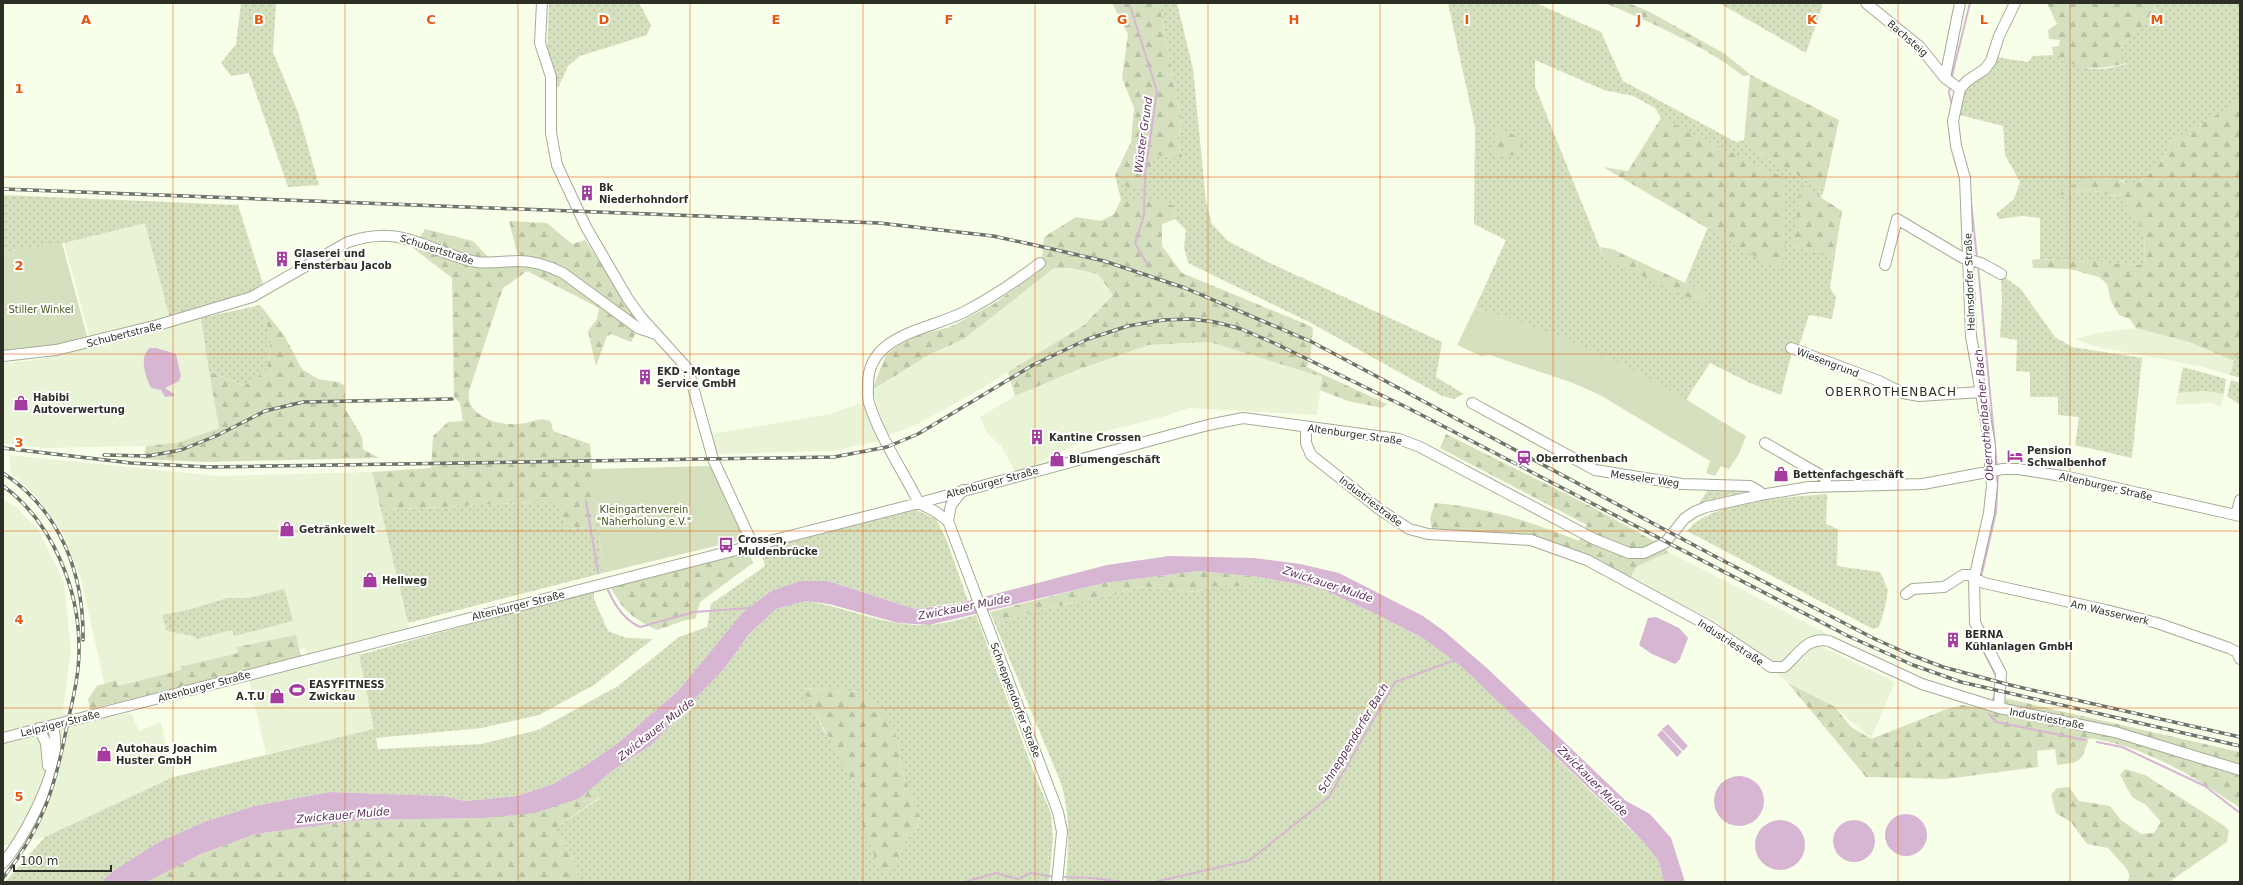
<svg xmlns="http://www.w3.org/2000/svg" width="2243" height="885" viewBox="0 0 2243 885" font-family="'DejaVu Sans',sans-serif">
<defs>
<pattern id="grass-dots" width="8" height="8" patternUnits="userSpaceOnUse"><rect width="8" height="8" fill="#d5e1be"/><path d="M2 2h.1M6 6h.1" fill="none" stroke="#b7c1a3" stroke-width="1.8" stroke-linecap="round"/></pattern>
<pattern id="forest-firs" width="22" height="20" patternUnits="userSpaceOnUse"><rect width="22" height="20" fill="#d5e1be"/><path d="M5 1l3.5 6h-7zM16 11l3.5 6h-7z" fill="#b7c1a3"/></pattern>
</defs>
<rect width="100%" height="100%" fill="#f7ffe9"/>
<!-- built -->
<path fill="#e9f4d6" d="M146 222 170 319 90 338 64 243Z
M1054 268H1070L1098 274 1113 295 1084 325 981 389 920 423 887 436 872 390 930 355 964 339Z
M201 318 219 428 180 442 146 446 43 448 3 443V363L37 360Z
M2136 328 2189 342 2234 361 2230 375 2199 366 2093 346 2076 339 2096 333Z
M1210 342 1322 377 1317 415 1189 408 1162 417 1099 433 1033 466 1015 471 1001 446 987 433 980 417 1015 396 1051 380 1123 353 1148 345Z
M2206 391 2224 394 2221 407 2212 403 2175 405 2178 393Z
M864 402 879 441 832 451 717 454 711 434 830 414Z
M9 455 217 476 372 472 409 628 356 641 376 729 266 754 247 671 307 655 305 648 107 696 81 579 61 530 37 497 11 473Z
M3 499 16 507 38 529 64 582 71 650 63 712 79 723 131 713 139 731 161 722 173 777 45 837 3 846Z
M1669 552 1826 633 1820 646 1895 682 1871 739 1835 707 1788 683 1717 622 1630 579 1636 567Z"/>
<!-- grass -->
<path fill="url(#grass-dots)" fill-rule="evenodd" d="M241 3H276L273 52 298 112 319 185 288 187 249 73 231 76 221 63 236 44Z
M549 3H639L651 25 647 35 580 56 568 66 558 88 547 52Z
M1159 3H1177L1193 69 1206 202 1212 224 1228 241 1268 262 1442 342 1436 377 1464 394 1454 399 1442 396 1311 323 1188 263 1184 248 1186 230 1175 219 1174 206 1159 200H1121L1115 175 1125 186 1153 155 1183 158 1177 139 1182 124Z
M1448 3H1536L1601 32 1623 81 1736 142 1744 140 1751 149 1824 190 1821 198 1806 188 1792 247 1835 255 1830 288 1836 297 1832 319 1809 315 1799 346 1792 352 1781 395 1750 383 1710 363 1686 400C1620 360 1549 329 1475 308L1506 240 1474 224 1475 127ZM1535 60 1604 90 1633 96 1655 108 1661 118 1777 269 1708 227 1685 283 1703 291 1604 258 1535 86Z
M1719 3H1821L1822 7 1806 53Z
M2158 3H2240V95L2237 104 2171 141C2166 158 2147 182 2129 186L2122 180 2061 195 2092 190 2119 197 2138 221 2144 235 2145 265 2040 259V218L2022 216 1999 219 1996 214 2014 199 2020 182 2005 155 2003 126 1956 114 1960 93 1996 57 2028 62 2033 56 2053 55 2090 69H2104L2127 64 2118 56 2124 43 2158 12 2153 5Z
M3 195 238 205 264 287 250 294 170 319 145 223 64 243 3 252Z
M2001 275 2020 288 2055 337 2072 347 2142 358 2132 458 2075 445 2079 417 2058 415V397H2030V372L2016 371 2017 340 2000 337 2002 302Z
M260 305 271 338 267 370 245 386 209 371 201 318Z
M2240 349V378L2230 375 2234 361Z
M2183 367 2226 379 2224 394 2206 391 2178 393Z
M2231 380 2240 383V405L2227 396Z
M1708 490 1751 491 1699 503Z
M1827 494 1826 524 1838 529 1837 566 1880 572 1888 590 1885 608 1879 627 1873 629 1687 531C1709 501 1791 497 1827 494Z
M557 501 567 529 598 526 603 573 408 623 381 510Z
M914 509 936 519 947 541 968 601 915 609 828 581H800L771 591 742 613 679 690 618 743 588 764 553 784 517 796 465 801 443 796 330 792 254 806 204 822 157 843 113 871 101 882H5L45 837 173 777 374 729 359 655 594 590V599L608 631 627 638 653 639 594 685 539 715 482 728 376 738 378 749 481 744 538 730 618 686 679 637 707 627 711 604 765 566 760 549Z
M1259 577 1320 588 1376 614 1423 638 1461 665 1647 846 1659 862 1664 882H1066C1068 844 1071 820 1061 783L995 624 1039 610 1144 587 1195 592 1215 586H1247Z
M284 589 293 621 234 636 232 630 197 639C189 632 176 635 166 630L162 615 188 610 227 598H249Z
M806 601C847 607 886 627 928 625 944 624 961 619 976 615L1035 776 1051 813 1053 839 1049 882H581L571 855 554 829 599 799 596 784 612 771 651 745 724 669 749 634 776 609ZM803 688 862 692 898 741 902 770 920 817 916 831 905 841 897 860 863 827 862 792 823 729Z"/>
<!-- forest -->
<path fill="url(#forest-firs)" d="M1112 3H1159L1182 124 1177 139 1183 159 1154 155 1141 190 1125 186 1115 175 1131 142 1134 108 1122 78 1128 34Z
M1605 3H1628L1650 12 1725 54 1751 75 1839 120 1824 190 1751 149 1744 140 1750 75 1743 76C1708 47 1647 21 1605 3Z
M2047 3H2158L2153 6 2158 13 2124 43 2118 56 2127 63C2093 71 2084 71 2053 55L2052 47 2059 46 2060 40 2049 39 2048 30 2057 24Z
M2240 95V349L2234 361 2189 342 2136 328 2130 319 2119 315 2111 301 2107 284 2099 277 2070 269 2033 268 2032 260 2040 259 2145 265 2144 235 2138 221 2119 197 2092 190 2061 195 2062 190C2083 179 2109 169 2129 186 2147 182 2166 158 2171 141L2236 104Z
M1661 118 1784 178 1785 257 1777 269 1603 167 1628 171Z
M1497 129 1510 133 1523 140 1521 151 1518 154 1492 157Z
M1806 188 1842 211 1835 255 1792 247 1800 191Z
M1121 200H1159L1174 206 1175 219 1162 224V246L1182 273 1308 325 1313 328 1311 353 1307 367 1387 404 1382 408 1348 401 1320 390 1322 377 1210 342 1148 345 1077 370 1015 396 1008 372 1084 325 1113 295 1098 274 1070 268H1054L964 339 929 355 872 390 886 355 907 338 950 327 995 303 1041 270 1044 237 1076 217 1101 221 1114 214Z
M509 221 547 223 572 244 585 240 641 324 631 342 611 334 607 336 596 366 588 331 597 319 599 308 527 271 503 288 469 391C468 400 470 407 478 413 490 423 509 426 525 423 535 421 542 416 551 422L553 431 590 444 598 526 567 529 557 501 381 510 372 472 431 468 433 436 448 422 463 421 460 403 454 397 452 278 413 248 425 229 473 241 493 262 519 260Z
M1600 247 1612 249 1703 291 1707 295 1705 303 1685 296 1604 258Z
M260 305 284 335 302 369 318 379 338 382 344 385 346 410 362 437 363 449 379 458 205 462 143 459 146 446 180 442 219 428 209 371 244 386 267 370 271 338Z
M1446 434 1590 506 1656 542 1669 552 1636 567 1630 579 1515 535 1432 529 1430 518 1435 503C1486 507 1532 522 1579 541L1587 525 1440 448Z
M749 552 753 563 700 602 695 619 686 620 657 630C633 618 624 612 611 588Z
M1199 571 1259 577 1248 586H1215L1195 592 1144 587 1039 610 995 624 990 612 1103 583Z
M296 635 301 657 90 709 88 699 97 686 116 680 118 686 181 670 180 667 238 653 237 647Z
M1788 683 1835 707 1851 727 1871 739 1947 709 1962 705 1994 710 2004 698 2240 752V808C2195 777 2145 746 2089 738 2081 762 2082 762 2057 765L2055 749 2037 751 2038 767 1946 779 1866 777Z
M802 688 862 692 890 722 898 741 902 770 920 817 916 831 905 841 897 860 884 873 879 867 863 827 862 792 847 772Z
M2125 769 2145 775 2220 823 2229 830 2227 842 2169 882H2127L2130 875 2126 868 2108 848 2087 844 2071 822 2056 813 2051 795 2057 788 2069 787 2079 801 2110 806 2121 820 2141 834 2154 833 2161 822 2146 805 2132 797 2120 775Z
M596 784 599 798 554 829 571 855 581 882H147L201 854 256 834 359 820 479 818 580 798Z"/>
<!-- green -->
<path fill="#d5e1be" d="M62 243 87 336 84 341 3 352V252Z
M1475 308C1536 325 1595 349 1652 380 1684 397 1714 417 1746 436L1739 454 1729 469 1721 466 1715 476 1706 473 1710 461 1600 395 1573 383 1490 355 1481 356 1457 345Z
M710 466 745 539 603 573 592 469Z"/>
<!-- water -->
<path fill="#d6b6d3" d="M150 348H156L176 354 181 376 179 381 165 388 174 394V396L165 397 161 390 151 388C146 377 138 357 150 348Z
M1169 556 1254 558 1300 564 1339 573 1423 616 1444 631 1488 669 1626 801 1650 814 1671 838 1685 882H1664L1659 862 1647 846 1621 819 1461 666 1423 638 1376 614 1320 588 1259 577 1199 571 1104 583 929 625 898 623 829 604 806 601 776 609 749 634 724 669 651 745 612 771 580 798 535 813 483 818 359 820 256 834 201 854 147 882H101L113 871 157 843 204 822 254 806 330 792 443 796 465 801 517 796 553 784 588 764 618 743 679 690 742 613 771 591 800 581H828L915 609 956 604 1107 565Z
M1656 617 1679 628 1688 638 1680 659 1675 664 1652 654 1639 645 1648 618Z
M1668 724 1688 746 1683 751 1662 729Z
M1662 730 1682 752 1677 757 1657 735Z
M1714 801a25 25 0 1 1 50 0a25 25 0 1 1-50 0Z
M1885 835a21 21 0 1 1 42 0a21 21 0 1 1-42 0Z
M1833 841a21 21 0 1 1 42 0a21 21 0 1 1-42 0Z
M1755 845a25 25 0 1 1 50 0a25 25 0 1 1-50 0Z"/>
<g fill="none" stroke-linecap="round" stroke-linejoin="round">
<!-- stream -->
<path stroke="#d6b6d3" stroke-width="2" d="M1129 3 1157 91 1145 174 1144 215 1135 243 1149 267
M1951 80 1970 3
M1950 86 1949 93 1952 105
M1951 145 1957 168
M1970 193 1977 258
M1978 266 1997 467
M586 501 598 572
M1981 577 1996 512 1998 473
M608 590C615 606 624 620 640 627L694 612 750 608
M1983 650 1997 678
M1992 703 1996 690
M1989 714 1996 722 2085 740
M2097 742 2122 747 2205 786 2240 813
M1061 877 1092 878 1123 882
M965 882 996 873 1018 879 1031 873 1054 877
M1155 882 1250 860 1329 797 1395 682 1455 660"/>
<defs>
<path id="minor" d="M542 3 540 43 551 77V133L557 165 586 227 628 299 641 317 688 369 713 459 753 545
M1866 3 1920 47 1945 78 1960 89
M1945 78 1960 3
M1885 265 1897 219 1963 258 1981 263 2001 274
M1791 348 1879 381 1903 393 1919 396 1981 392
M3 356 56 350 158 325 252 297 348 242C404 223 426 252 477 262 491 264 505 261 519 261 535 261 549 266 563 273L638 328 656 334
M1472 403 1595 470 1682 484 1750 486 1759 491 1760 495
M1306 427V443L1311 455 1379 509 1409 529 1428 534 1531 540 1587 560 1709 626 1771 667H1784C1799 654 1807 636 1829 641L1922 684 1999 708 2115 732 2240 770
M1765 443 1824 477 1828 486
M919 503 936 512 948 521 1058 812 1062 832 1057 882
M919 503C902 469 880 438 869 403 867 397 868 390 868 385 867 334 929 330 964 312 991 298 1015 282 1040 263
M2236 515 2240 500
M948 521 951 505 963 490
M1906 594 1913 589 1944 587 1963 575H1969L1984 583 2106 610 2157 623 2229 648 2237 652 2240 659
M1999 708 2001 673 1975 623 1974 579 1989 513 1992 485 1990 470V445L1971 336 1965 178 1956 146 1953 121 1960 89 1967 81 1985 69 1991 61 1999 36 2015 3
M39 728 46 743 48 766
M3 738 919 503 1208 425 1243 418 1399 439 1420 447 1594 539 1629 553H1644L1665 543 1684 519 1694 512 1706 507 1760 495 1809 487 1923 484 2003 469H2018L2068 477 2240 516
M3 863C24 838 50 787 55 756 56 745 55 735 53 725"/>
</defs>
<!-- minor casing -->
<use href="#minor" stroke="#a4ac97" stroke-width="12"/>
<!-- minor -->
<use href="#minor" stroke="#fff" stroke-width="10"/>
<defs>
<path id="rail" d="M3 189 879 223 993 236 1039 246 1104 261 1185 288 1312 342 1720 559 1875 639 1911 655 1943 667 2010 685 2240 737
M3 448 131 463 209 467 834 457 887 447 918 434 1033 365 1088 339 1128 326 1163 320 1191 319 1215 322 1241 329 1274 343 1408 408 1848 636 1913 665 1961 682 2240 746
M104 455 148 456 181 450 216 436 265 411 303 402 452 399
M3 473C61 511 84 574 83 640
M3 486C53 522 80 591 79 651 79 677 72 702 67 726 55 787 43 828 3 878"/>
</defs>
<!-- rail casing -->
<use href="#rail" stroke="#6f7367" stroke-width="3.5"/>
<!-- rail -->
<use href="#rail" stroke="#fff" stroke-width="2" stroke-dasharray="6" stroke-linecap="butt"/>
</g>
<!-- grid -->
<path fill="none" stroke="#e8590c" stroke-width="1" stroke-opacity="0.55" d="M173 3V882M345 3V882M518 3V882M690 3V882M863 3V882M1035 3V882M1208 3V882M1380 3V882M1553 3V882M1725 3V882M1898 3V882M2070 3V882M3 177H2240M3 354H2240M3 531H2240M3 708H2240"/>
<!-- icons -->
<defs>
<symbol id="building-bare" viewBox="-9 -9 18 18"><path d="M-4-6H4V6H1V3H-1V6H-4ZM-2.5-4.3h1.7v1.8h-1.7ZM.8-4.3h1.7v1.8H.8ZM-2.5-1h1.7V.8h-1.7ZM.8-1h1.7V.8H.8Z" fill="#a43ca0" stroke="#fff" stroke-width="2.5" paint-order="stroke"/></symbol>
<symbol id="shop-bare" viewBox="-9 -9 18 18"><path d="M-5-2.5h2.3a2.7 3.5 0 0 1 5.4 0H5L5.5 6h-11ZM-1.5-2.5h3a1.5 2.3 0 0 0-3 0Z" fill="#a43ca0" stroke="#fff" stroke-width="2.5" paint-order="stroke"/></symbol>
<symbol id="hotel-bare" viewBox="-9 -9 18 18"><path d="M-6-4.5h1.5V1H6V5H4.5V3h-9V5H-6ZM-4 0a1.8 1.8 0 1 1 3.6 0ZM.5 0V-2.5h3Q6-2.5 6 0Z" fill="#a43ca0" stroke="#fff" stroke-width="2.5" paint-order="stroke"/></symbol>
<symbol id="station-bare" viewBox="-9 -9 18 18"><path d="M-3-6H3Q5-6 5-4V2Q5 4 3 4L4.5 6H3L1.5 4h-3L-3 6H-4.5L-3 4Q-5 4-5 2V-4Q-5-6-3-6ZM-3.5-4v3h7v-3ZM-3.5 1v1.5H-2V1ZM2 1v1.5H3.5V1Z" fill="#a43ca0" stroke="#fff" stroke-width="2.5" paint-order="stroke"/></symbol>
<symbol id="bus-bare" viewBox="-9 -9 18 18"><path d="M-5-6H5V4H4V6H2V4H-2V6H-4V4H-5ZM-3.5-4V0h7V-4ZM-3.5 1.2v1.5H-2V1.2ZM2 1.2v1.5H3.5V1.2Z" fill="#a43ca0" stroke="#fff" stroke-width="2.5" paint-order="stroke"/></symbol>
<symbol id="stadium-bare" viewBox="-9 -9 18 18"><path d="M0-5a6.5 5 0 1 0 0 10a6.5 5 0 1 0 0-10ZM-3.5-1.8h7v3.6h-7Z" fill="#a43ca0" stroke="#fff" stroke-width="2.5" paint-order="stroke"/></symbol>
</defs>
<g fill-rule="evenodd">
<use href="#building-bare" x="576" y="182" width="22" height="22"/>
<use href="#building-bare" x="271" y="248" width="22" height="22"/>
<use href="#building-bare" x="634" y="366" width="22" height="22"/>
<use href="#shop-bare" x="10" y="392" width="22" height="22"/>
<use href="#building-bare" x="1026" y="426" width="22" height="22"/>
<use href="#hotel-bare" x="2004" y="445" width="22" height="22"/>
<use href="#station-bare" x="1513" y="447" width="22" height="22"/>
<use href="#shop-bare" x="1046" y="448" width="22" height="22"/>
<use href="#shop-bare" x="1770" y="463" width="22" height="22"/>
<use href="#shop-bare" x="276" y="518" width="22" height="22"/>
<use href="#bus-bare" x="715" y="534" width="22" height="22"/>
<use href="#shop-bare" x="359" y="569" width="22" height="22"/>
<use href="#building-bare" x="1942" y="629" width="22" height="22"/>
<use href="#stadium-bare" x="286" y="679" width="22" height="22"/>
<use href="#shop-bare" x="266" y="685" width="22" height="22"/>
<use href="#shop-bare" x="93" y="743" width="22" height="22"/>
</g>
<g text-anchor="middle" stroke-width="4" stroke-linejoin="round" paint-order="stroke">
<!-- street labels -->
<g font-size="10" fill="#2d2f27" stroke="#fff">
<text transform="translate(1908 38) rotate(41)" y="4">Bachsteig</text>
<text transform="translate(437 249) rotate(18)" y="4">Schubertstraße</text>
<text transform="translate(1969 282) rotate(-92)" y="4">Helmsdorfer Straße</text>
<text transform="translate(124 334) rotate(-14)" y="4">Schubertstraße</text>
<text transform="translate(1828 362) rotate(21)" y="4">Wiesengrund</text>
<text transform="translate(1355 434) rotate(8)" y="4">Altenburger Straße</text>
<text transform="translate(1645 478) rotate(8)" y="4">Messeler Weg</text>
<text transform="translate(992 482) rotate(-15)" y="4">Altenburger Straße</text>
<text transform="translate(2106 486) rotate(13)" y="4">Altenburger Straße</text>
<text transform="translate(1371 501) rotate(37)" y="4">Industriestraße</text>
<text transform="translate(518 605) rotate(-14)" y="4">Altenburger Straße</text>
<text transform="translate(2110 612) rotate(13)" y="4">Am Wasserwerk</text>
<text transform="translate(1731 642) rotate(33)" y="4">Industriestraße</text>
<text transform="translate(204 686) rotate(-15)" y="4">Altenburger Straße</text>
<text transform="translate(1016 700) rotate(69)" y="4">Schneppendorfer Straße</text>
<text transform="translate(2047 718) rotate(11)" y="4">Industriestraße</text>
<text transform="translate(60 723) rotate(-14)" y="4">Leipziger Straße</text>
</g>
<!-- poi labels -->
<g font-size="10" font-weight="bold" fill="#2d2f27" stroke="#fff" text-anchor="start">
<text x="599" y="191">Bk<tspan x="599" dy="12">Niederhohndorf</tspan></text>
<text x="294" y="257">Glaserei und<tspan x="294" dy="12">Fensterbau Jacob</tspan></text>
<text x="657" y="375">EKD - Montage<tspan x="657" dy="12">Service GmbH</tspan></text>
<text x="33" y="401">Habibi<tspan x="33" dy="12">Autoverwertung</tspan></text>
<text x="1049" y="441">Kantine Crossen</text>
<text x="2027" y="454">Pension<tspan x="2027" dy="12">Schwalbenhof</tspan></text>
<text x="1536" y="462">Oberrothenbach</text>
<text x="1069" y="463">Blumengeschäft</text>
<text x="1793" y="478">Bettenfachgeschäft</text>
<text x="299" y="533">Getränkewelt</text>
<text x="738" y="543">Crossen,<tspan x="738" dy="12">Muldenbrücke</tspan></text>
<text x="382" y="584">Hellweg</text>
<text x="1965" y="638">BERNA<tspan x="1965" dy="12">Kühlanlagen GmbH</tspan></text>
<text x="309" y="688">EASYFITNESS<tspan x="309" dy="12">Zwickau</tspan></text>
<text x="265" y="700" text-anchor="end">A.T.U</text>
<text x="116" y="752">Autohaus Joachim<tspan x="116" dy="12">Huster GmbH</tspan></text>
</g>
<!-- park labels -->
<g font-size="10" fill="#495920" stroke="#fff">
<text x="41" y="313">Stiller Winkel</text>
<text x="644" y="513">Kleingartenverein<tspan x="644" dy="12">"Naherholung e.V."</tspan></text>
</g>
<!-- water labels -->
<g font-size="11" font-style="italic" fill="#60365d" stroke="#fff">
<text transform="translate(1143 135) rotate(-82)" y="4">Wüster Grund</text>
<text transform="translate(1984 415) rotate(-95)" y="4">Oberrothenbacher Bach</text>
<text transform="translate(1328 584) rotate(18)" y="4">Zwickauer Mulde</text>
<text transform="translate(964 607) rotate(-11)" y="4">Zwickauer Mulde</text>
<text transform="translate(656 729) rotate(-38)" y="4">Zwickauer Mulde</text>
<text transform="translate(1353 738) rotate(-59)" y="4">Schneppendorfer Bach</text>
<text transform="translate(1593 781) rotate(45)" y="4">Zwickauer Mulde</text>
<text transform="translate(343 815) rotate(-5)" y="4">Zwickauer Mulde</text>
</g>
<!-- quarter labels -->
<g font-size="12" letter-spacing="1" fill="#2a301f" stroke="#fff">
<text x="1891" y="396">OBERROTHENBACH</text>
</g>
</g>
<g font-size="13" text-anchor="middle" font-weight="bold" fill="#e8590c" stroke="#fff" stroke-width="4" stroke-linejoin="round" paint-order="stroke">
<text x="86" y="24">A</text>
<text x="259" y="24">B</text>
<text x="431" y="24">C</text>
<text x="604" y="24">D</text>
<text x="776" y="24">E</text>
<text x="949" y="24">F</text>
<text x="1122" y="24">G</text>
<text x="1294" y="24">H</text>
<text x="1467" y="24">I</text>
<text x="1639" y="24">J</text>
<text x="1812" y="24">K</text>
<text x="1984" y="24">L</text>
<text x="2157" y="24">M</text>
<text x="19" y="93">1</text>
<text x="19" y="270">2</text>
<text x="19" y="447">3</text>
<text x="19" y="624">4</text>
<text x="19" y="801">5</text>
</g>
<!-- border -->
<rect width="2243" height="885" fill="none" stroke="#2d2f27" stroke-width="8"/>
<!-- scale -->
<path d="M14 865v6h97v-6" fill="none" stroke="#2d2f27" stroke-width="2"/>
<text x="20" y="865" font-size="12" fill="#2d2f27" stroke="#ffffff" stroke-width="3" paint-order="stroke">100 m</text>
</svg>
